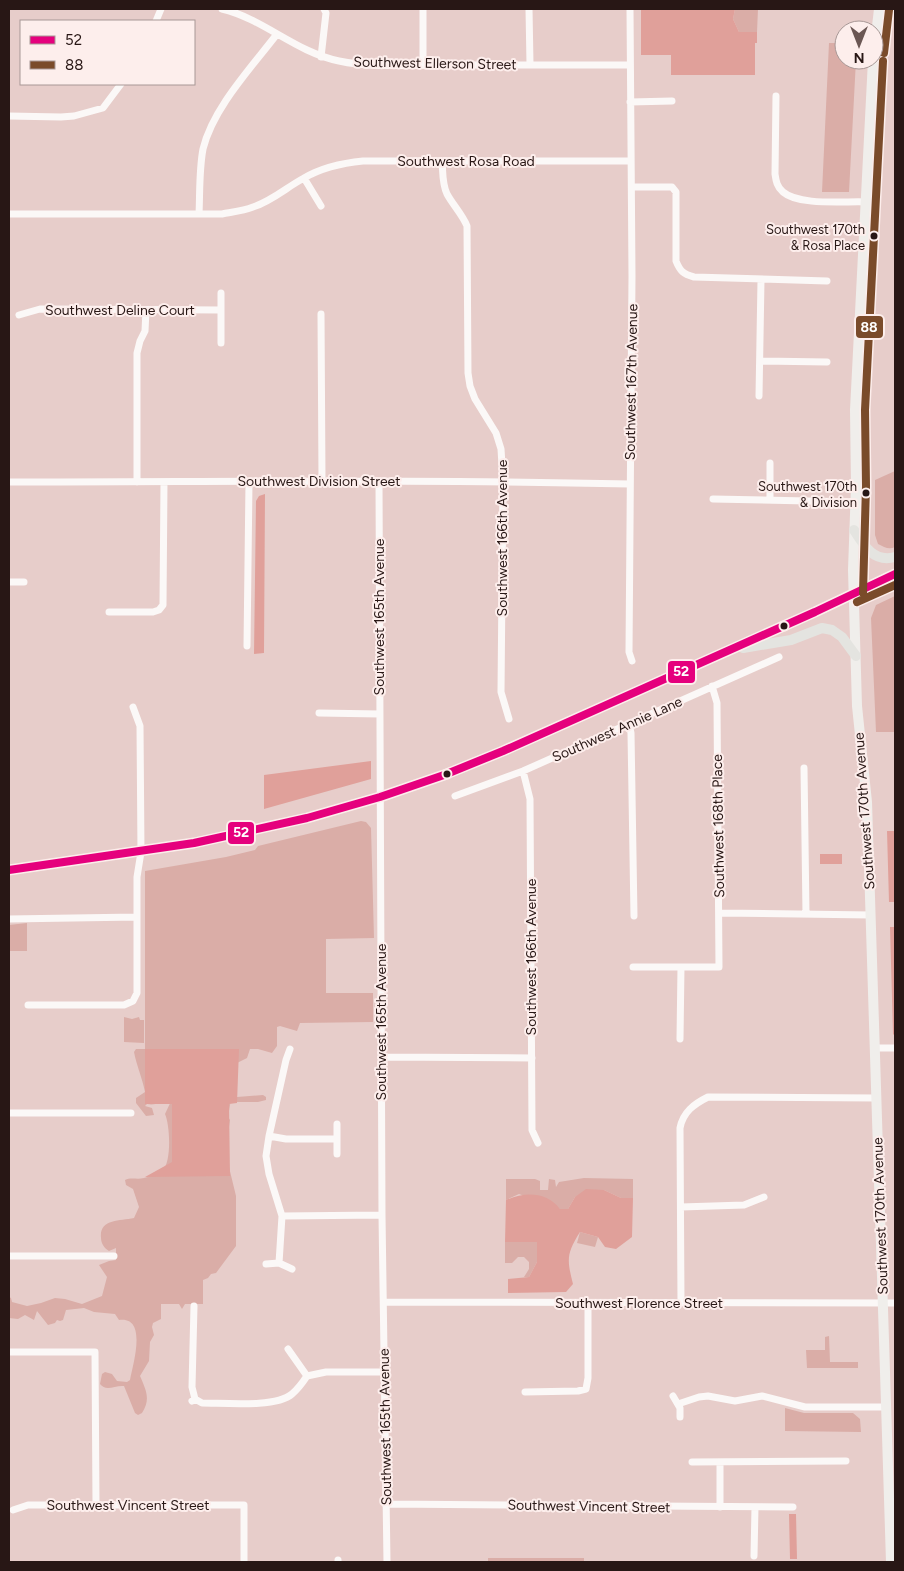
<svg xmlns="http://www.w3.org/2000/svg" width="904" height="1571" viewBox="0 0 904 1571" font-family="Figtree,sans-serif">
<rect width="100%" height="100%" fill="#e7cdca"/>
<!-- green -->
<path fill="#daada7" d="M735 9H758L757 32H739L733 19Z
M829 43H844V60H856L849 192H822Z
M895 471V547C889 550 884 547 878 544L875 535V480Z
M895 596V732H876L871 618 876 605Z
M361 821 366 822 371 828 374 938 326 939V993H373V1022L300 1023 297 1031 280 1026 277 1027V1046L272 1053 258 1049H250L247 1058 237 1063 228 1117 230 1120 228 1134V1163L236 1196V1246L216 1273 211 1274 208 1278 203 1280V1304H185L182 1309 179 1304H161V1319L153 1323 152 1327 154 1335 150 1342 149 1361 140 1376C146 1390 151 1399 142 1413L138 1415 135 1413 124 1386C115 1385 106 1392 100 1384L102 1374 105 1372 112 1374 117 1381 127 1382 130 1380C133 1364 148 1316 119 1320L115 1314 94 1312 84 1308 66 1310 63 1320 60 1321 57 1320 55 1323 48 1325 37 1311 34 1320 25 1315 18 1319 9 1318V1297L11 1298 12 1302 27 1306 41 1303 55 1298 65 1299 82 1304 102 1296 107 1277 99 1265 109 1261 116 1260V1248L109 1251C104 1248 101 1243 101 1238 99 1219 119 1221 134 1218L139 1207 133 1189 126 1185 125 1180C131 1177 137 1180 144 1178 148 1177 157 1174 162 1171 172 1163 170 1125 165 1114L173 1097C164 1101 156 1106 147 1104L145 1106 152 1108 154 1115 146 1116 136 1103V1098L145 1092C142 1077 137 1067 134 1052L136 1049H145V871L226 857 255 850 258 846Z
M27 923V951H9V925Z
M124 1017 132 1019 139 1017 140 1020H144V1043L124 1042Z
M263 1095 266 1097V1100L258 1102H237V1097Z
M584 1178 633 1179V1198H621L604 1190 575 1197 568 1209H560L519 1194 506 1200V1179H535L540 1181V1190H548L549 1179 555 1180 556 1187 559 1182Z
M580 1232 598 1237 595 1247 577 1243Z
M505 1242H537V1262L529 1277H524L529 1269V1262L524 1257H518L512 1263H505Z
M829 1336 830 1362H858V1368H807L806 1350H825V1337Z
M785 1408 804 1413H853L860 1419 861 1432 785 1431Z
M488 1558H584V1562H488Z"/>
<!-- forest -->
<path fill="#e0a09a" d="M641 9H735L733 19 739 32H757V43H755V75H671V55H641Z
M265 494 264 653 254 654 256 501 259 496Z
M371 761V779L264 809V775Z
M887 831H895V902H889Z
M820 854H842V864H820Z
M890 927H895V1036L893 1034Z
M145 1049H239L237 1103 229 1104 230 1176 145 1177 172 1162V1104H145Z
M586 1189 604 1190 621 1198H633L632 1237 616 1249 605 1247 598 1237 580 1232C566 1254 567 1260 573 1284L566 1292 508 1293V1279L529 1277 537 1262V1242H505L506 1200C524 1192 546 1191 560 1209H568L575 1197Z
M789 1514H796L797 1559H790Z"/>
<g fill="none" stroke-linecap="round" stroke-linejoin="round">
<!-- minor -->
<path stroke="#fbf8f7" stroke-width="7" d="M222 9C264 19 295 52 339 61 370 68 415 65 448 65 509 65 569 65 630 65
M423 9V65
M529 9 530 64
M630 9 632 276 629 652 632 661
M156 21 161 9
M321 57 326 13 324 9
M776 96 775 174C776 181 777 187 783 192 799 206 845 201 866 202
M630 102 672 101
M9 116 61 117 74 116 103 108 121 84
M442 161C443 172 442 184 447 194 453 205 462 214 467 226L468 373 470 386 475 399 496 433 501 449 503 481 501 692 509 719
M304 178 321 206
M632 187H672L676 192V261C680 271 683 274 694 277L827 281
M9 214H222C232 212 243 211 253 207 272 201 287 187 304 178 323 167 342 163 363 161H631
M199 214C200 193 199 170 203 149 213 108 251 68 277 34
M221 310V293
M321 314 322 480
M19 315 40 309 221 310V343
M760 361 827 362
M759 396 761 280
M770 463V499
M379 481 382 1215 387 1562
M9 482C216 482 423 479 630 484
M137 482V353L140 341 145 331 146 310
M713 499 855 502
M9 582H24
M109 612H153L159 610 163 605 164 482
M247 646 249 482
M319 713 380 714
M629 724 631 733 634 916
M804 768 806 914
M523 771 530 799 532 1130 538 1143
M455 796 523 771 779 657
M719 913 871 915
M9 919 137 917
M633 967H719L717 703 712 686
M28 1005H124L133 1001 137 993V877L141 852 140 726 133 707
M680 1039 681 967
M875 1048H895
M381 1057 532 1058
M9 1113H131
M337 1124V1139
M269 1136 286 1139H337V1154
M681 1207 744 1205 764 1197
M282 1216 382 1215
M9 1256H114
M279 1263 292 1269
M266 1264 279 1263 282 1216 269 1174 266 1156 269 1136 286 1060 290 1049
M384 1302 895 1303
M681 1303 680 1128C683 1112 694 1104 708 1097L876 1098
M194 1306 192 1387 195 1399
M288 1349 307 1376
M9 1352H95L96 1504
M525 1392 578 1391 586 1389 588 1378V1303
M673 1396 680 1408V1417
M192 1401 195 1399 202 1403C224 1403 276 1408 292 1394 298 1389 303 1382 307 1376L326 1372H384
M678 1404 699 1397 708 1396 735 1401 762 1396 805 1407H886
M692 1462 846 1461
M720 1463V1507
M385 1504 793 1507
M13 1510 28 1505H244V1562
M754 1556 755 1507
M338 1560V1562"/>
<!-- secondary -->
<path stroke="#f0eeeb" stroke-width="10" d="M874 52 879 9
M873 60 855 410 856 486 853 570 857 706 867 802 891 1562"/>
<!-- primary -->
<path stroke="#e4e4e0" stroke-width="10" d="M854 530C864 546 874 563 895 557
M743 648 791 640 822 628 832 630 842 637 856 656
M9 870 194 843 307 818 380 797 444 775 503 751 815 612 895 574"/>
<defs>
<path id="bus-1" d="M9 870 194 843 307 818 380 797 444 775 503 751 815 612 895 574"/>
<path id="bus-2" d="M884 53 889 10
M863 593 866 486 865 410 883 61
M857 602 895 585"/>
</defs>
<!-- bus-1 casing -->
<use href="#bus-1" stroke="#fdeeec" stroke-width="11"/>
<!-- bus-2 casing -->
<use href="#bus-2" stroke="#fdeeec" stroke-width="11"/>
<!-- bus-1 -->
<use href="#bus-1" stroke="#e5007d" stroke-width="8"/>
<!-- bus-2 -->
<use href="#bus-2" stroke="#7a4b2a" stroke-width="8"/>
</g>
<!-- markers -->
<g fill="#281715" stroke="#fdeeec" stroke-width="2">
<circle cx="874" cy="236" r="4.5"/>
<circle cx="866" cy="493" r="4.5"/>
<circle cx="784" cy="626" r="4.5"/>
<circle cx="447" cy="774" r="4.5"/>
</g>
<g text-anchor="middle" stroke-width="4" stroke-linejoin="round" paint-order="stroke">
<!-- bus labels -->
<g font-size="13" fill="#281715" stroke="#fdeeec" text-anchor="end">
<text x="865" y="234">Southwest 170th<tspan x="865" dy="16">&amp; Rosa Place</tspan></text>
<text x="857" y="491">Southwest 170th<tspan x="857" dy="16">&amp; Division</tspan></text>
</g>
<!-- street labels -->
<g font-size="14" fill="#281715" stroke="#fdeeec">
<text transform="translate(435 63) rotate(1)" y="5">Southwest Ellerson Street</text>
<text x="466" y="166">Southwest Rosa Road</text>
<text x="120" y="315">Southwest Deline Court</text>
<text transform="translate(631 382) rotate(-89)" y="5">Southwest 167th Avenue</text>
<text x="319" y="486">Southwest Division Street</text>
<text transform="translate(502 538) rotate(-90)" y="5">Southwest 166th Avenue</text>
<text transform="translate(379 617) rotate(-90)" y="5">Southwest 165th Avenue</text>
<text transform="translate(617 729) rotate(-24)" y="5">Southwest Annie Lane</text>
<text transform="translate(864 811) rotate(-94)" y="5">Southwest 170th Avenue</text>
<text transform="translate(718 826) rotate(-91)" y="5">Southwest 168th Place</text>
<text transform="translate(531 957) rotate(-90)" y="5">Southwest 166th Avenue</text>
<text transform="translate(381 1022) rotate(-90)" y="5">Southwest 165th Avenue</text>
<text transform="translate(880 1216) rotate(-92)" y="5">Southwest 170th Avenue</text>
<text x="639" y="1308">Southwest Florence Street</text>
<text transform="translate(385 1427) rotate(-91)" y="5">Southwest 165th Avenue</text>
<text x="128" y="1510">Southwest Vincent Street</text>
<text transform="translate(589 1506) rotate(1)" y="5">Southwest Vincent Street</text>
</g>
</g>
<g stroke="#fdeeec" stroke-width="2">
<rect x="855" y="315" width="29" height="24" rx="5" fill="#7a4b2a"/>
<rect x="667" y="660" width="29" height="24" rx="5" fill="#e5007d"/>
<rect x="227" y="821" width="28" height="24" rx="5" fill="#e5007d"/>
</g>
<g font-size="14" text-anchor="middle" font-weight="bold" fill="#fff">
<text x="869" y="332">88</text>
<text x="681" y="676">52</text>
<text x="241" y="837">52</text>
</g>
<!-- border -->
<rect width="904" height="1571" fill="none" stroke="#281715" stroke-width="20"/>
<!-- legend -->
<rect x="20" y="20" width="175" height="65" fill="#fdeeec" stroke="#a89896"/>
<rect x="30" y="36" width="25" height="8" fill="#e5007d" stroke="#a89896"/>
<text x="65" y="45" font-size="15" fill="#281715">52</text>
<rect x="30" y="61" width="25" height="8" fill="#7a4b2a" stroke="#a89896"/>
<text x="65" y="70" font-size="15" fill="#281715">88</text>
<!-- north arrow -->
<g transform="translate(859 45) rotate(180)"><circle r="24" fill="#fdeeec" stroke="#a89896"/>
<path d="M0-4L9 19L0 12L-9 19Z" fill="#6b5754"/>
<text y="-8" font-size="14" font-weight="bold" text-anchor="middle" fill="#281715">N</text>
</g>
</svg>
